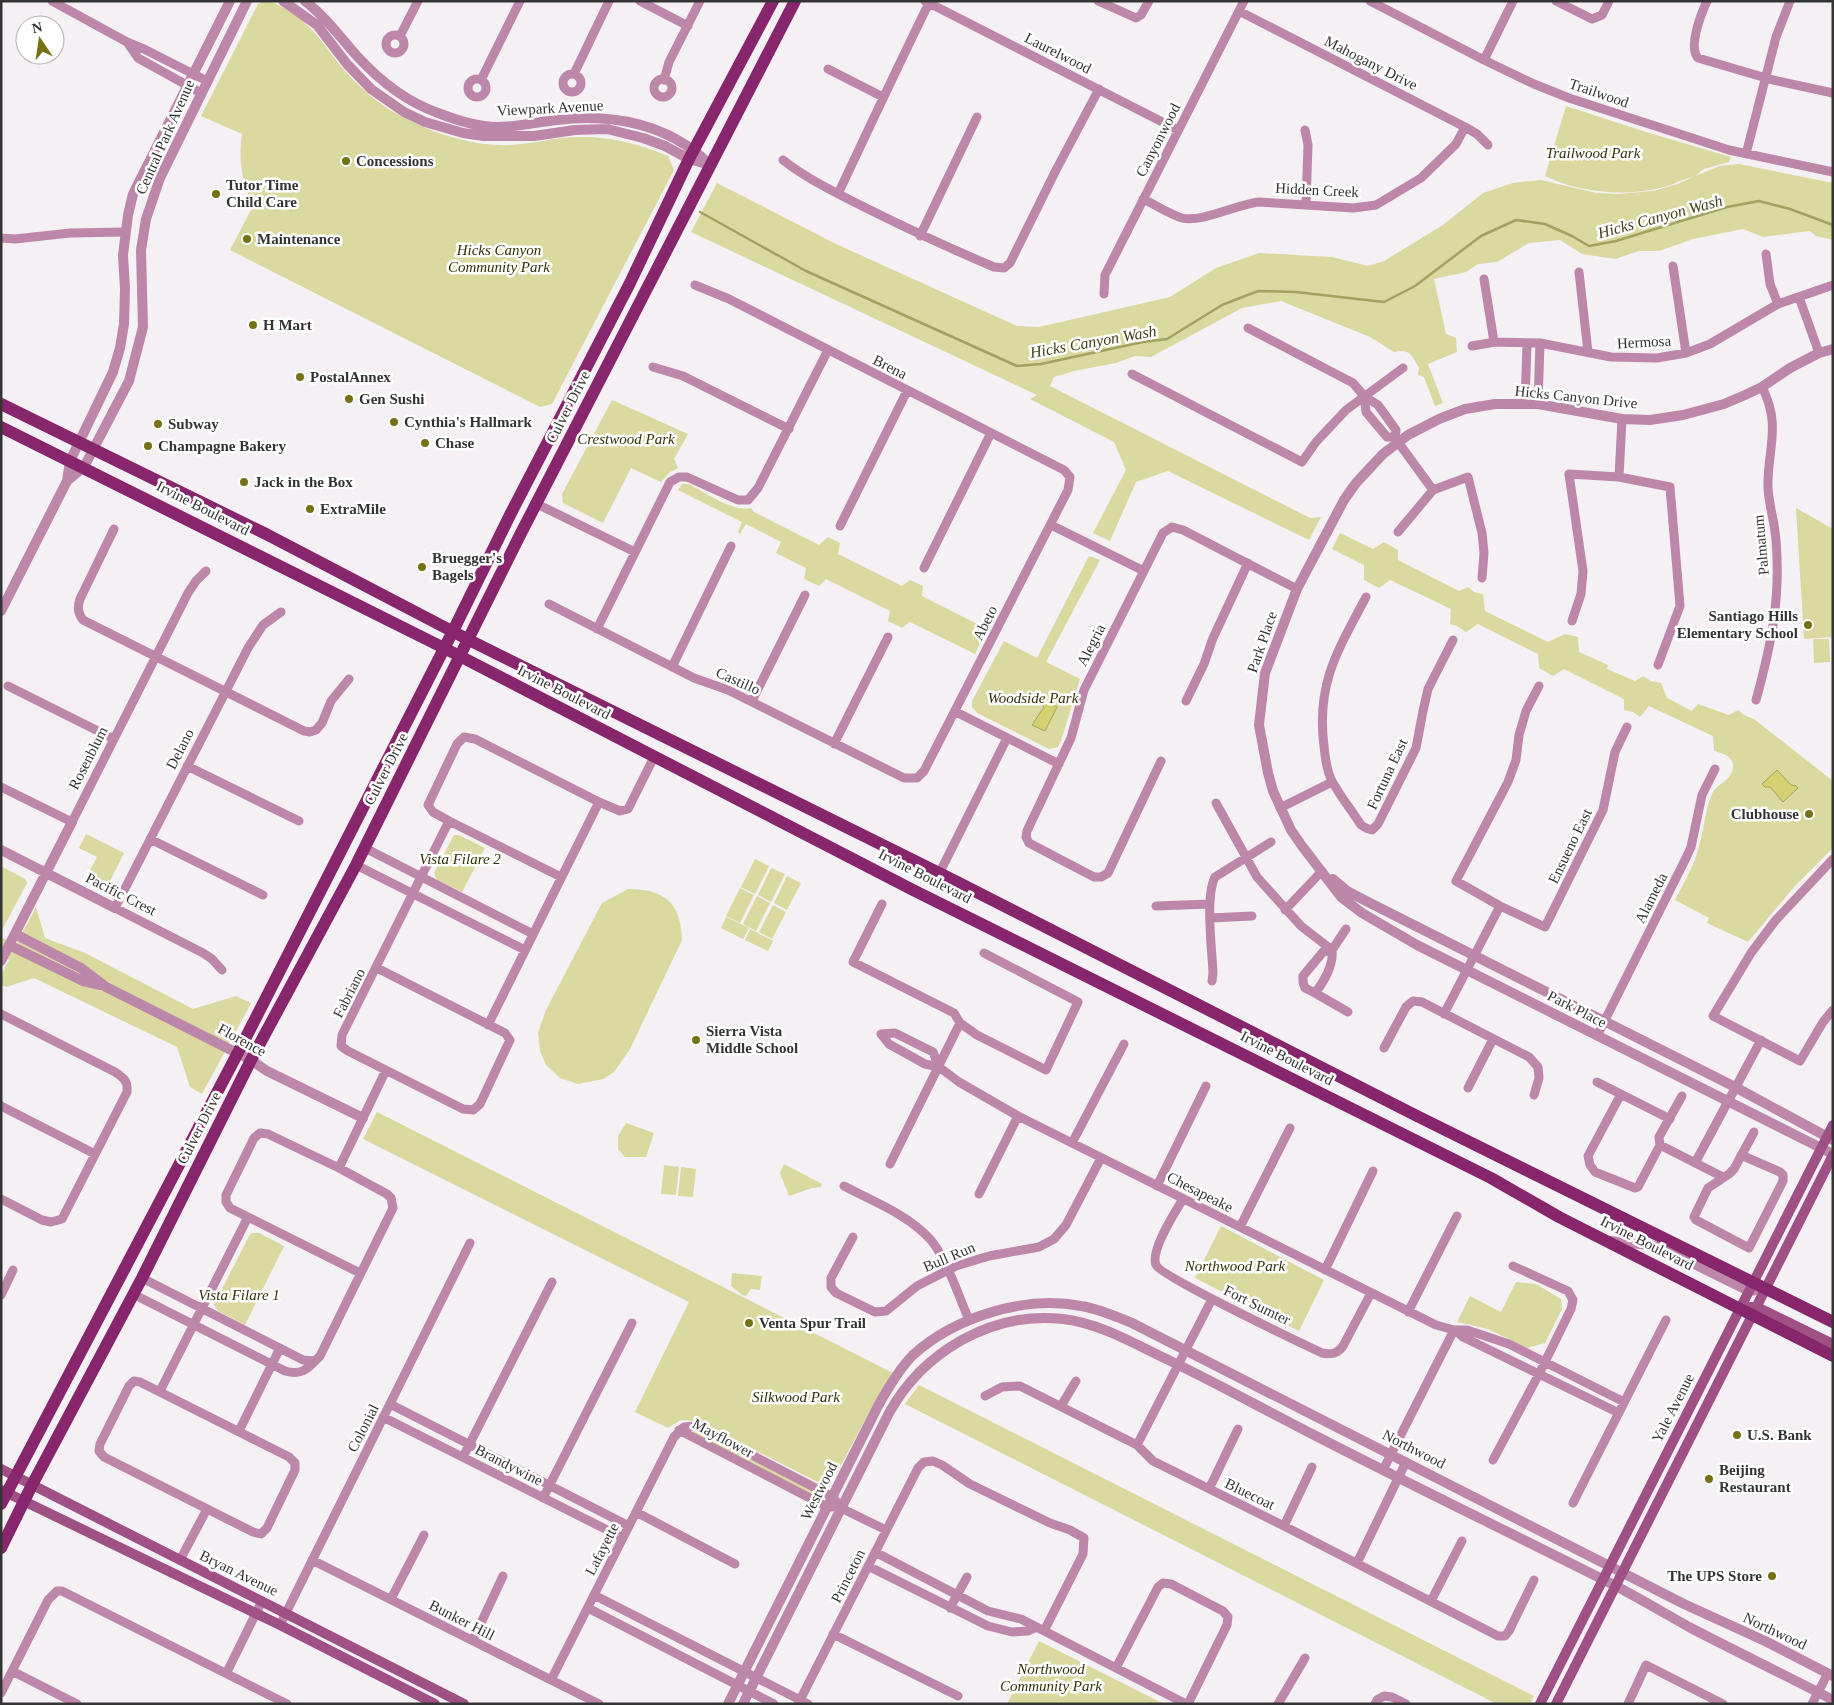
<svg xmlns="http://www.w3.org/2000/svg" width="1834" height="1705" viewBox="0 0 1834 1705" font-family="Georgia,serif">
<rect width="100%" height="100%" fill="#f5f0f3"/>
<!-- green -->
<path fill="#d9d9a0" d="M263 1C272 1 276 4 284 8 313 24 324 46 344 70 357 85 373 99 390 110 423 129 459 143 497 145 519 146 540 141 561 138 599 134 633 141 668 156L674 170 552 404 540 407 230 250 253 206C242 182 238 160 242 134L201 116 258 4Z
M1566 106 1646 132 1731 157 1729 162 1704 169 1695 176 1720 166 1739 164 1833 183V240L1816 236 1810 231 1763 237 1743 229 1693 239 1659 251H1639L1615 259 1582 254 1560 240 1529 243 1497 262 1478 264 1466 272 1434 279 1446 334 1456 338 1457 352 1428 364 1443 403 1435 406 1424 377 1418 375 1419 368C1412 356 1410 348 1394 352L1370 337 1281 301 1242 308 1151 357 1135 356 1116 363 1074 371 1054 377 1050 386 1310 518 1321 517 1309 540 1168 471 1136 482 1110 541 1093 533 1126 470 1114 442 1030 399 1037 395 691 232 717 183 836 244 1017 326 1039 327 1170 297 1216 268 1259 253 1332 257 1368 266 1384 261 1443 225 1483 193 1513 183 1541 180 1596 193 1618 194 1653 191 1678 184 1693 177C1682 179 1671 186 1660 188 1624 197 1577 192 1545 176Z
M612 400 688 434 674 459 678 468 670 472 661 482 631 468 603 523 563 503 562 494Z
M682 484H689C706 493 732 512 751 508L754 512 819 545 828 537 840 543 838 554 902 586 910 580 923 586 922 596 987 629 975 654 910 622 902 628 888 621 890 611 826 579 819 586 804 579 806 568 776 553 781 542 746 524 740 534 738 532 742 522 678 490Z
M1796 508 1833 529V637L1804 639Z
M1340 533 1373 549 1384 542 1398 550V560L1459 591 1468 587 1474 592 1483 594 1485 611 1548 642 1565 634 1578 637 1579 652 1608 665 1607 669 1635 681 1643 676 1651 681 1661 683 1667 698 1692 711 1698 704 1729 715 1738 710 1744 715 1754 719 1833 781V848L1794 887 1748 942 1707 923 1709 918 1675 900C1683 884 1693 868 1698 850 1704 832 1704 812 1712 794 1717 783 1732 781 1733 767 1734 757 1723 753 1714 751L1713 736 1649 706 1640 717 1633 712 1624 710V699L1564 669 1553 676 1539 668 1538 654 1478 624 1466 632 1457 626 1450 624 1451 609 1390 580 1379 588 1364 580V565L1332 549Z
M1089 556 1100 560 1046 662 1080 679 1061 741 1058 747 1049 749 977 713 972 707V701L1004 641 1037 658Z
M1813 639H1829L1830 662 1814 663Z
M86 834 124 853 108 885 88 874 97 857 79 848Z
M454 835H459L485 848 462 892 437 880 434 873Z
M755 859 769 866 755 894 741 887Z
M1 866 25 879 27 883 1 932Z
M771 868 785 874 771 902 758 895Z
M787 876 801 883 787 910 774 903Z
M740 888 754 895 740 923 726 916Z
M628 889C665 889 681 903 682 940L630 1049 614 1072 603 1079 578 1084 560 1078 546 1065 540 1051 538 1033 546 1010 602 903Z
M757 896 770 903 756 931 743 924Z
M773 905 786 912 772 939 759 932Z
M36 907 45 938 85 953 193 1009 236 996 251 1003 202 1094 190 1087 177 1047 34 978 6 987 1 985V975L9 960 1 956V937L16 945Z
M726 917 749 928 743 939 721 928Z
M750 929 773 941 768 951 745 940Z
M377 1112 893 1373 879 1394 835 1476 829 1481 820 1483 697 1421 681 1420 668 1428 635 1412 689 1302 363 1139Z
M626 1123 654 1133 646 1157H625L618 1149V1136Z
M784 1164 822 1184 821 1187 812 1188 789 1196 780 1173Z
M664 1165 679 1167 676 1195 661 1194Z
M681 1167 696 1169 693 1197 678 1196Z
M1221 1226 1324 1280 1299 1331 1195 1278Z
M252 1233H259L284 1246 245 1325 218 1311 214 1305 249 1236Z
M732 1273 762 1276 760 1290 751 1289 746 1296 742 1295 731 1286Z
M1516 1282 1536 1284 1561 1299 1562 1309 1545 1343 1527 1348 1488 1329 1457 1322 1470 1296 1501 1312Z
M919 1385 1534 1696 1530 1704H1497L905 1404Z
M694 1431H697L814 1491 815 1494 814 1496 693 1433Z
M1039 1641 1164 1704H1007Z"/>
<!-- water -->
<path fill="#d3d172" stroke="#a4a260" d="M1044 700 1057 707 1045 731 1032 725 1044 707 1042 705Z
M1777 770 1791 785 1796 786 1798 788 1783 802 1770 787H1765L1762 784Z"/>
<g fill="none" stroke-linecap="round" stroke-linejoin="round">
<!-- stream -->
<path stroke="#a4a260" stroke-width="2.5" d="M700 212 806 271 1017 366 1041 364 1143 342 1167 339 1222 305 1258 291 1296 292 1384 302 1415 286 1481 236 1516 220 1545 224 1572 236 1589 246 1616 241 1727 207 1759 201 1790 209 1833 225"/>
<!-- minor -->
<path stroke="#bd87a9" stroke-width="9" d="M52 1 127 42 144 49 207 81
M640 1 688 26
M925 1 1178 130
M1098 1 1136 18 1141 15 1149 1
M1370 1 1484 60 1534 84 1569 98 1729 150 1833 172
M1556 1 1592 19 1602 15 1609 1
M1707 1C1701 14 1688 47 1698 58L1773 80 1833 93
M1239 11 1465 127 1477 134 1488 145
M386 44a9 9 0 1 1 18 0a9 9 0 1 1-18 0Z
M400 36 418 1
M127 42 138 58 201 93
M1484 60 1513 1
M828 69 883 97
M574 74 609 1
M563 83a9 9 0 1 1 18 0a9 9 0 1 1-18 0Z
M468 88a9 9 0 1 1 18 0a9 9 0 1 1-18 0Z
M654 88a9 9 0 1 1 18 0a9 9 0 1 1-18 0Z
M481 80 520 1
M664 80 669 62 700 1
M1305 130 1308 145 1306 204
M1746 154 1776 37 1790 1
M783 160C807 179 835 192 862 206 906 228 949 248 994 267L1004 268 1010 263 1056 170 1099 89
M838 194C868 130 898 66 929 3
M1143 199C1156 205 1169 214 1182 218 1201 223 1238 204 1259 202L1353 208 1376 205 1421 178 1456 144 1465 127
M920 236 977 117
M1 238 15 239 70 233 125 232
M1766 254 1770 284 1778 304
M1673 266 1686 353
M1579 272 1588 352
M1484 279 1494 342
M1104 294 1105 275 1244 1
M1799 297 1819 353
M1248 328 1353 383 1364 396 1378 405 1396 430 1395 437 1398 442 1433 490
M1472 346 1495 342 1540 343 1611 357 1657 358 1686 353 1710 344 1778 304 1833 285
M653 367 683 376 789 429
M1132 374 1302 462 1316 442 1346 410 1403 368
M1364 396 1366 412 1387 437H1395
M1525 404 1527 343
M1538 404 1540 343
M1619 477 1622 419
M537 504 635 552
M1051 525 1144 571
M840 526 907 391
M114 529 80 599C77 608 78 613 83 620L304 731 310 732 316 730 322 723 331 701 349 679
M1398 532 1433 490 1468 477 1482 533 1484 553 1482 578
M924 568 991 433
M1366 597C1338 650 1316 683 1324 746 1325 757 1327 773 1333 783 1341 797 1352 811 1361 825L1366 828 1372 830 1378 824 1416 748 1423 711 1428 689 1453 640
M549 604 694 678 728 690 904 778H917L924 771 1068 490 1070 477 1064 470 729 299 695 285
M1572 621 1581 594 1583 571 1569 474 1619 477 1670 487 1680 606 1658 665
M597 629 670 482 679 477H687L738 500H748L758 488 828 350
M672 667 731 546
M8 686 114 739
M1539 686 1526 711 1519 735 1516 760 1508 782 1456 881 1500 906 1545 927 1603 810 1615 752 1627 727
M1756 700C1771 646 1781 598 1776 541 1775 523 1769 506 1768 488 1767 449 1782 426 1762 387
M752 701 805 595
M1186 701 1204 664 1213 638 1248 563
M956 712 1059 764
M834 744 888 637
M1161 761 1108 873 1101 877H1094L1029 843 1026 837 1027 831 1071 738 1084 690 1163 533 1172 527 1183 530 1297 589
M187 766 299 821
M1 787 72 822 188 593 196 581 206 571
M1216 803 1257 877 1301 926 1332 950C1334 964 1324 982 1315 993L1348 1012
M1280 808 1332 782
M150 839 263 895
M365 848 533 934
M1833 859 1775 921 1751 953 1713 1016 1800 1061 1823 1022 1833 1010
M356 865 525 950
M939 874 1007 738
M561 877 449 821 433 812 428 805 457 744 464 737 475 739 599 802 620 811 628 809 654 757
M882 904 853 962 954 1013 960 1023 977 1035 1046 1070 1078 1002 984 953
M1156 906 1210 904
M1285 910 1322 871
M1211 918 1252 916
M377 968 505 1033 510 1040 480 1104 473 1110 463 1109 348 1051 341 1046 342 1035 449 821
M222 970 212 959 203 953 115 908 248 648 263 625 281 612
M1212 981 1213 973C1212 949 1205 897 1215 877L1271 842
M1315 993 1305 988 1303 982V976L1323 952 1332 950 1346 929
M1 1014 115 1072C124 1078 128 1081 127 1092L62 1219 51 1222 42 1220 1 1199
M1444 1014 1500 906
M488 1025 599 802
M881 1034 889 1044 925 1064 939 1067 959 1082 1018 1116 1436 1325 1454 1330H1467L1509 1344 1624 1402
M881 1034 895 1033 933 1052 939 1067
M1597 1036 1686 858 1691 847 1702 795 1715 769
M1384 1048 1406 1007 1413 1001 1422 1002 1529 1057 1538 1067 1539 1078 1534 1095
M1597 1082 1670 1119
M1468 1088 1493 1039
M1621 1094 1588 1156 1590 1165 1595 1172 1635 1188 1638 1187 1660 1145 1659 1137 1682 1096
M1 1106 95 1154
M1072 1143 1124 1044
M1660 1145 1723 1177
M1741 1155 1780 1172 1783 1175V1181L1749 1248 1696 1220 1694 1217 1708 1188 1729 1174 1734 1169 1754 1132
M1695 1163 1761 1040
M890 1164 960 1023
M339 1168 386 1070
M844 1186C874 1202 907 1214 930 1239 946 1257 959 1297 969 1320
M1157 1186 1206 1086
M979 1194 1018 1116
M1183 1199C1175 1212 1150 1251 1156 1265 1160 1276 1301 1343 1322 1353 1331 1355 1337 1354 1343 1346L1371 1293
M1240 1227 1290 1128
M853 1237 831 1278V1287L836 1293 875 1312 886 1311 917 1286 956 1266 989 1256 1039 1247 1054 1239 1066 1225 1101 1158
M1325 1270 1373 1171
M142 1278 303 1360 315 1361
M133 1294 285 1371C303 1376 308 1368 320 1356L393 1208 391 1198 387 1194 339 1168 268 1134 260 1133 254 1138 226 1195V1202L230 1208 360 1273
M1 1295 13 1270
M1408 1312 1457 1216
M1455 1330 1463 1337 1619 1413
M134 1381 140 1382 289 1457 295 1463V1470L267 1528 261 1534 253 1532 104 1457 99 1451 100 1444 129 1386Z
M160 1391 248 1217
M985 1396 1002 1387 1020 1386 1137 1445 1153 1461 1284 1526 1498 1636H1505L1509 1631 1534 1580
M390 1404 629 1526
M1061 1406 1076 1381
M383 1417 623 1538
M679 1430 827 1507H832
M239 1431 280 1348
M1137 1445 1212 1299
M463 1457 552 1282
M1493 1460 1539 1374 1571 1309 1573 1300 1568 1291 1513 1266
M1383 1470 1454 1330
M1209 1489 1238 1429
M543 1498 632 1323
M1573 1503 1666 1320
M636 1512 735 1564
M1284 1526 1312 1467
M875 1552 988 1611 1021 1619 1186 1704
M180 1560 207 1509
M312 1560 599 1704
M1357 1563 1406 1462
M868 1566 988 1626 1012 1632 1028 1631 1037 1627
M594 1595 808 1704
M391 1599 424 1535
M1431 1601 1462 1541
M588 1608 774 1704
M950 1608 967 1577
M280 1625 470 1243
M833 1634 958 1696
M473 1640 503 1576
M1116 1668 1158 1587 1163 1583 1171 1584 1223 1611 1228 1617 1227 1625 1188 1704
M12 1671 77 1704
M227 1672 262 1601
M551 1680 674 1437 684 1427 696 1426 833 1497 841 1508 886 1530
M1 1693 48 1600 57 1591H62L287 1704
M798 1704 918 1468 924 1462 933 1461 942 1465 970 1484 1050 1523 1070 1530 1084 1538 1083 1554 1044 1631
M1278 1704 1305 1658
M1375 1704 1377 1700 1384 1696 1392 1697 1406 1704
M1628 1704 1646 1665 1723 1704
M1812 1704 1828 1673"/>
<!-- tertiary -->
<path stroke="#bd87a9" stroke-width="10" d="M283 1 317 25 347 64 371 89 404 112 425 122 463 133 484 136H534L575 130 607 129 643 138 665 146 689 159 710 165
M305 1C326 17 340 37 357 56 379 80 407 102 438 113 456 120 477 127 497 127 517 127 537 122 557 120 612 113 669 124 709 164
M1833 349 1819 353 1790 368 1762 387 1745 395 1724 404 1683 415 1650 420 1622 419 1538 404H1495L1465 409 1439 419 1408 435 1383 454 1356 483 1344 500 1297 589 1265 673 1259 725 1268 773 1273 791 1291 830 1302 846 1341 897 1362 913 1417 945 1833 1154
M67 481 84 467 129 381 143 327 141 250 146 219 160 178 247 1
M1 611 67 481 70 461 113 372 120 348 124 324 125 289 123 255 128 215 133 194 230 1
M1 850 115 908
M1333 879 1347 891 1370 903 1735 1087 1833 1140
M15 934 81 968 106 987 251 1060 267 1071 363 1118
M9 945 83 981 101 985
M1 961 72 822
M1610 1241 1650 1245 1666 1250 1749 1291 1757 1290
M728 1704 878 1406C888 1388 899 1369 913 1355 955 1317 1025 1295 1081 1306 1099 1309 1115 1316 1132 1323L1684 1604 1765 1641 1833 1676
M743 1704 889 1413C923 1352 991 1311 1063 1319 1097 1323 1128 1340 1158 1355 1211 1380 1263 1409 1316 1436 1415 1487 1515 1535 1614 1585 1639 1598 1664 1613 1689 1627 1737 1652 1785 1675 1833 1700"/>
<!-- secondary -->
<path stroke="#9f5185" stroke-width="10" d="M1750 1307H1757L1833 1344
M1 1469 464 1704
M1 1490 280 1625 435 1704
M1540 1704 1833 1125
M1556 1704 1833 1155"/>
<!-- primary -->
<path stroke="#87266c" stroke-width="12" d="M1 404 266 534 469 640 953 880 1417 1116 1833 1322
M1 427 444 648 913 890 1491 1178 1559 1217 1833 1356
M1 1504 243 1043 453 631 511 513 629 285 689 159 773 1
M1 1548 32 1485 142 1278 251 1060 356 865 519 537 795 1"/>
</g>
<!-- markers -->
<g fill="#747215" stroke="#fff" stroke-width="2">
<circle cx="346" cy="161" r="5"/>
<circle cx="216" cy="194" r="5"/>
<circle cx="247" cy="239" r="5"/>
<circle cx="253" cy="325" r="5"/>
<circle cx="300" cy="377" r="5"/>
<circle cx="349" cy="399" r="5"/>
<circle cx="394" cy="422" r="5"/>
<circle cx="158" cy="424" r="5"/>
<circle cx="425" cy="443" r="5"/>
<circle cx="148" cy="446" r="5"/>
<circle cx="244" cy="482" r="5"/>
<circle cx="310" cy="509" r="5"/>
<circle cx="422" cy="567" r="5"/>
<circle cx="1808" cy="625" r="5"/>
<circle cx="1809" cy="814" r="5"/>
<circle cx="696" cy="1040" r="5"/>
<circle cx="749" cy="1323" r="5"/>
<circle cx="1737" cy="1435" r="5"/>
<circle cx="1709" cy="1479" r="5"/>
<circle cx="1772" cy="1576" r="5"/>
</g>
<g text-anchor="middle" stroke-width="5" stroke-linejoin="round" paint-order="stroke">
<!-- street labels -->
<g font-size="15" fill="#353435" stroke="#fff">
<text transform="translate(1058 53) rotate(27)" y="5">Laurelwood</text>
<text transform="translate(1371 63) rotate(27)" y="5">Mahogany Drive</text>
<text transform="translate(1599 93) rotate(19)" y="5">Trailwood</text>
<text transform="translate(550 108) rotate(-3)" y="5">Viewpark Avenue</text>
<text transform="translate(165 137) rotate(-66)" y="5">Central Park Avenue</text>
<text transform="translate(1158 140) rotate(-63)" y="5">Canyonwood</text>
<text transform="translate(1317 190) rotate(3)" y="5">Hidden Creek</text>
<text transform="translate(1644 342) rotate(-3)" y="5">Hermosa</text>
<text transform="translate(890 367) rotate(27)" y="5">Brena</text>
<text transform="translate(1576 397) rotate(6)" y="5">Hicks Canyon Drive</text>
<text transform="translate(568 407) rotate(-63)" y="5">Culver Drive</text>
<text transform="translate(203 508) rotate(27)" y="5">Irvine Boulevard</text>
<text transform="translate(1761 545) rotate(-95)" y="5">Palmatum</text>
<text transform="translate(985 623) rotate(-63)" y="5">Abeto</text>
<text transform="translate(1262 642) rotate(-71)" y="5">Park Place</text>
<text transform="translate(1091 645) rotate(-63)" y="5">Alegria</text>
<text transform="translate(738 681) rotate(24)" y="5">Castillo</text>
<text transform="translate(564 692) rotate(27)" y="5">Irvine Boulevard</text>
<text transform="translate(180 749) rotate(-63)" y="5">Delano</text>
<text transform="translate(88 758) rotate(-63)" y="5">Rosenblum</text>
<text transform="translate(386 769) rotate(-63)" y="5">Culver Drive</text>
<text transform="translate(1387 774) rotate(-65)" y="5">Fortuna East</text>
<text transform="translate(1570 846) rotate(-64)" y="5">Ensueno East</text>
<text transform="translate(925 876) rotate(27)" y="5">Irvine Boulevard</text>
<text transform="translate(121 894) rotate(27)" y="5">Pacific Crest</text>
<text transform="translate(1651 898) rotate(-63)" y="5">Alameda</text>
<text transform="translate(349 993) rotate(-63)" y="5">Fabriano</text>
<text transform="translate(1577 1009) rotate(27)" y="5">Park Place</text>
<text transform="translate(242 1040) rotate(29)" y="5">Florence</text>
<text transform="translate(1287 1058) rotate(27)" y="5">Irvine Boulevard</text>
<text transform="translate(199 1128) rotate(-63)" y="5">Culver Drive</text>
<text transform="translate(1200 1192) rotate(27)" y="5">Chesapeake</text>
<text transform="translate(1647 1243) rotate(27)" y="5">Irvine Boulevard</text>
<text transform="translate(949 1257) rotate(-23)" y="5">Bull Run</text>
<text transform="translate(1257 1305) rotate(26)" y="5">Fort Sumter</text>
<text transform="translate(1673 1408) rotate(-63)" y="5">Yale Avenue</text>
<text transform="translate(363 1428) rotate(-63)" y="5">Colonial</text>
<text transform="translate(723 1438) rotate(28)" y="5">Mayflower</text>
<text transform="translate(1414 1449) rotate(27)" y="5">Northwood</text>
<text transform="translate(509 1465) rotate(27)" y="5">Brandywine</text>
<text transform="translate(819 1491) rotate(-63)" y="5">Westwood</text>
<text transform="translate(1250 1494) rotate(26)" y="5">Bluecoat</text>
<text transform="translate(602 1549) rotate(-63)" y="5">Lafayette</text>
<text transform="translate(239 1573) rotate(26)" y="5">Bryan Avenue</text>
<text transform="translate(848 1576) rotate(-63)" y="5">Princeton</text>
<text transform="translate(462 1620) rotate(27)" y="5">Bunker Hill</text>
<text transform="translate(1775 1631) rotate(25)" y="5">Northwood</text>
</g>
<!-- park labels -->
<g font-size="15" font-style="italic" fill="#323107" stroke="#fff">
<text x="1593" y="158">Trailwood Park</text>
<text x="499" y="255">Hicks Canyon<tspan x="499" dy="17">Community Park</tspan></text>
<text x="626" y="444">Crestwood Park</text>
<text x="1033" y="703">Woodside Park</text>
<text x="460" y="864">Vista Filare 2</text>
<text x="1235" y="1271">Northwood Park</text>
<text x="239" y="1300">Vista Filare 1</text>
<text x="796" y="1402">Silkwood Park</text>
<text x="1051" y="1674">Northwood<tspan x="1051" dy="17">Community Park</tspan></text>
</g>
<!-- poi labels -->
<g font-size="15" font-weight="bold" fill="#353435" stroke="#fff" text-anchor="start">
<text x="356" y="166">Concessions</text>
<text x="226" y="190">Tutor Time<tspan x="226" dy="17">Child Care</tspan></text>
<text x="257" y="244">Maintenance</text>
<text x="263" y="330">H Mart</text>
<text x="310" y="382">PostalAnnex</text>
<text x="359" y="404">Gen Sushi</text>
<text x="404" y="427">Cynthia's Hallmark</text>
<text x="168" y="429">Subway</text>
<text x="435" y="448">Chase</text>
<text x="158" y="451">Champagne Bakery</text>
<text x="254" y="487">Jack in the Box</text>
<text x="320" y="514">ExtraMile</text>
<text x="432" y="563">Bruegger's<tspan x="432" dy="17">Bagels</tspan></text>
<text x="1798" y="621" text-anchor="end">Santiago Hills<tspan x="1798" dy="17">Elementary School</tspan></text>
<text x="1799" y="819" text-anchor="end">Clubhouse</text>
<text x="706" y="1036">Sierra Vista<tspan x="706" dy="17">Middle School</tspan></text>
<text x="759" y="1328">Venta Spur Trail</text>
<text x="1747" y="1440">U.S. Bank</text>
<text x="1719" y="1475">Beijing<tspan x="1719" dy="17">Restaurant</tspan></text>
<text x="1762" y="1581" text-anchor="end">The UPS Store</text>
</g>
<!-- water labels -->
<g font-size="16" font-style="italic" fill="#424119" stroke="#fff">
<text transform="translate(1660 216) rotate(-15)" y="6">Hicks Canyon Wash</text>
<text transform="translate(1093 341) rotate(-10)" y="6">Hicks Canyon Wash</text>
</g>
</g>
<!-- border -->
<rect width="1834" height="1705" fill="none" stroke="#353435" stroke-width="5"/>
<!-- north arrow -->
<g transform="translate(40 40) rotate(347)"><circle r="24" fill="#ffffff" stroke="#aeaeae"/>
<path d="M0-4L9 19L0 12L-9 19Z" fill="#747215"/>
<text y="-8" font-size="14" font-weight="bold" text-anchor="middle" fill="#353435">N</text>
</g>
</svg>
